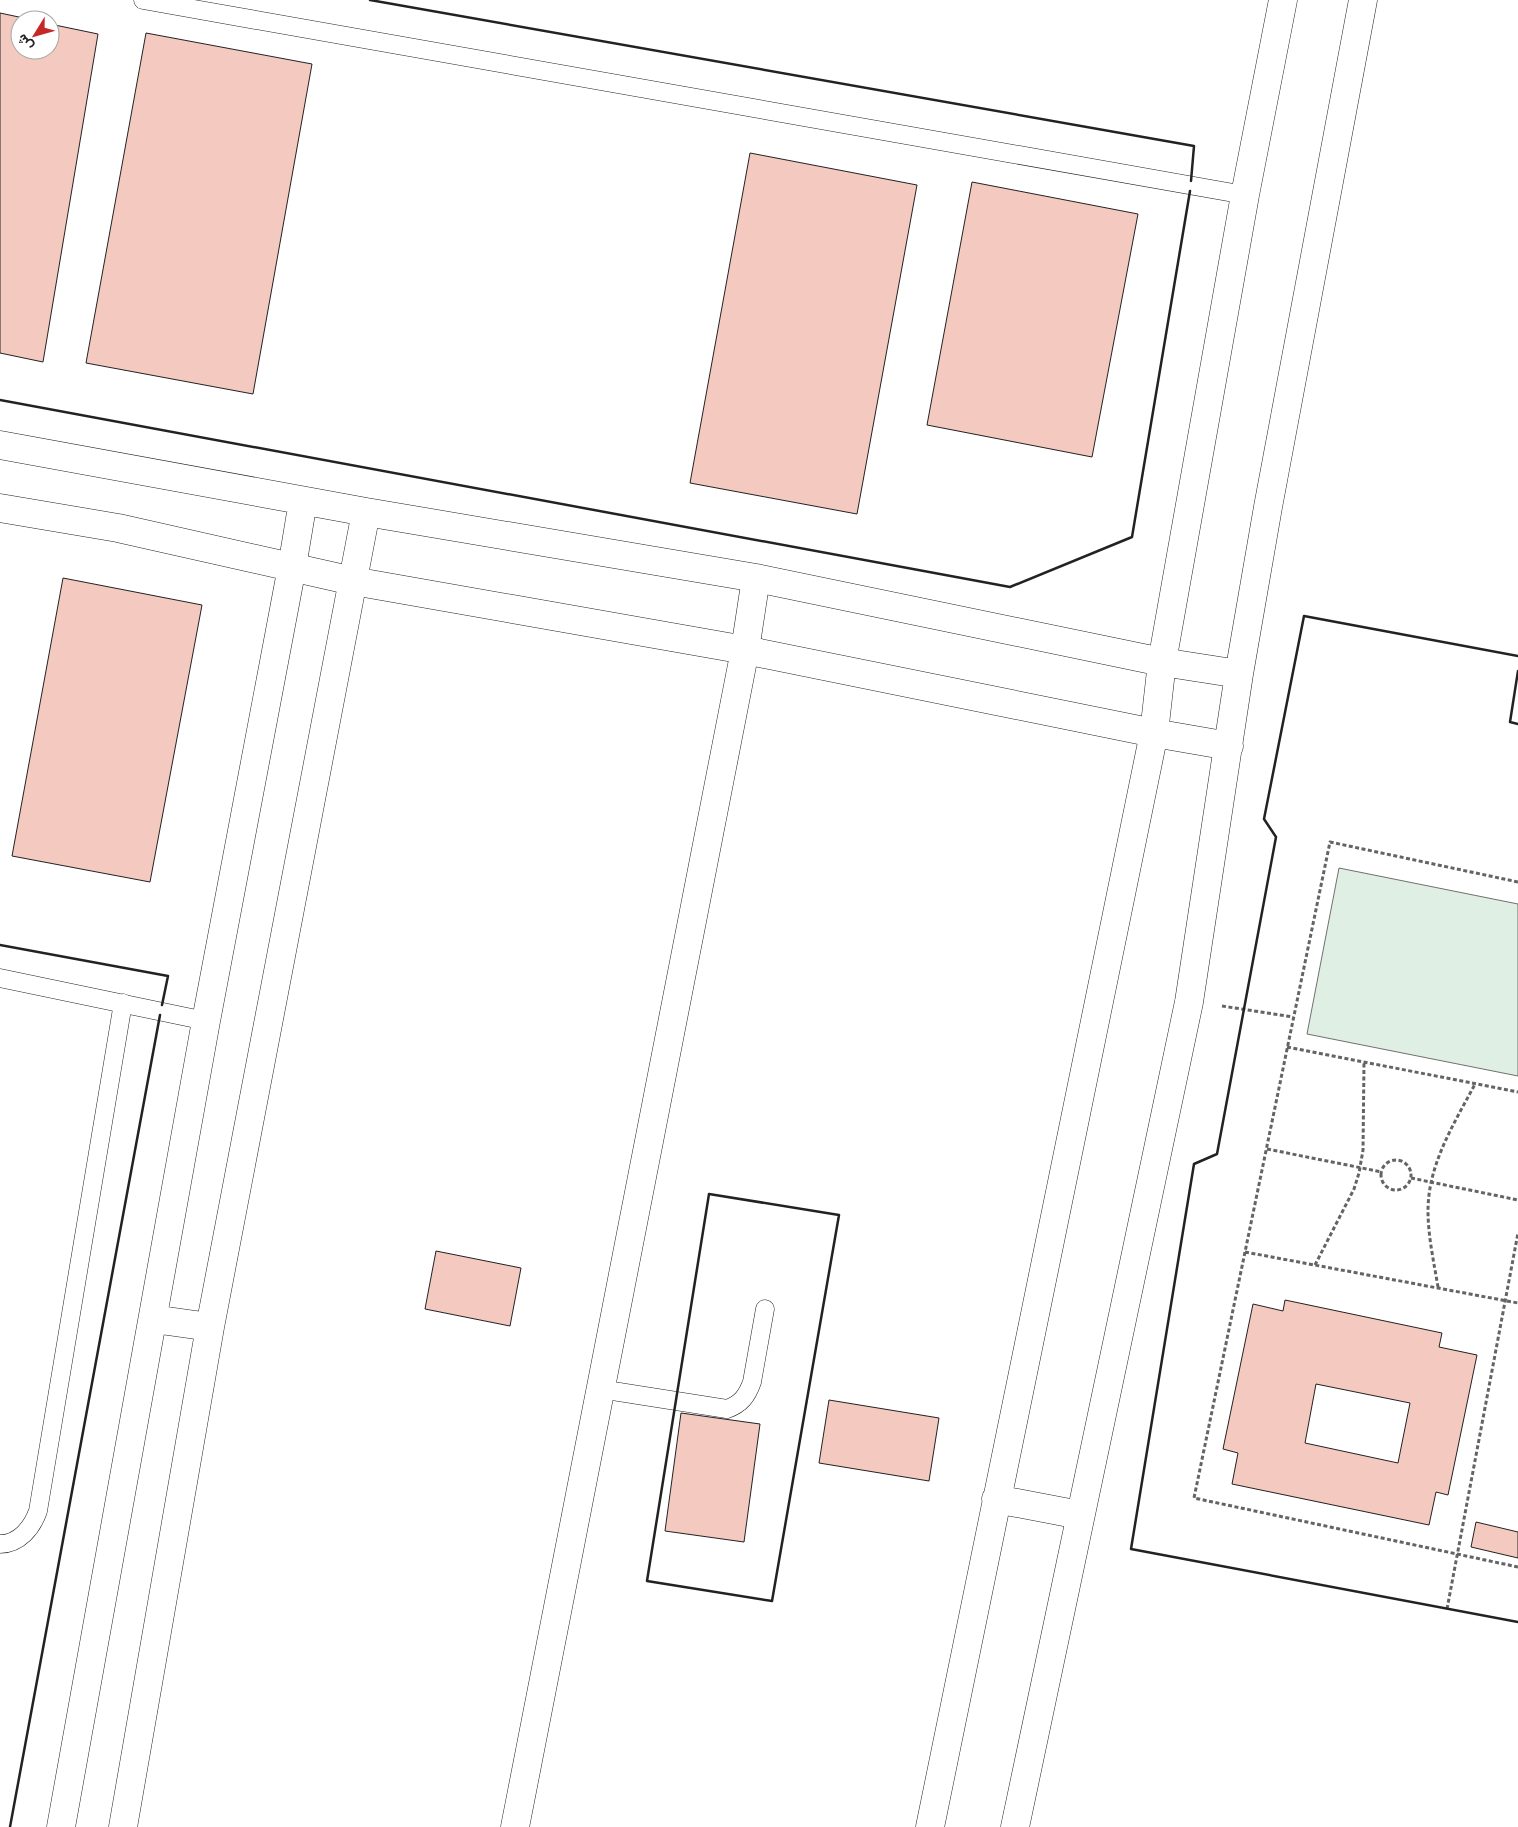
<svg xmlns="http://www.w3.org/2000/svg" width="1518" height="1827" viewBox="0 0 1518 1827" font-family="'Libre Baskerville',Vazirmatn,serif">
<rect width="100%" height="100%" fill="#fff"/>
<!-- green -->
<path fill="#e0efe3" stroke="#6f6f6f" d="M1339 868 1518 904V1076L1307 1034Z"/>
<!-- building -->
<path fill="#f3c9c0" stroke="#222" fill-rule="evenodd" d="M0 13 33 20H20V50H50V24L98 34 43 362 0 353Z
M146 33 312 64 253 394 86 363Z
M750 153 917 185 857 514 690 483Z
M972 182 1138 214 1092 457 927 425Z
M63 578 202 605 150 882 12 856Z
M436 1251 521 1268 510 1326 425 1309Z
M1285 1300 1442 1333 1439 1347 1477 1355 1448 1495 1436 1492 1429 1525 1232 1484 1238 1453 1223 1449 1253 1304 1283 1311ZM1316 1384 1410 1403 1398 1463 1305 1443Z
M829 1400 939 1418 929 1481 819 1463Z
M681 1413 760 1424 744 1542 665 1531Z
M1476 1522 1518 1532V1558L1471 1547Z"/>
<g fill="none" stroke-linecap="round" stroke-linejoin="round">
<defs>
<path id="service" d="M143 0 1245 195
M0 978 206 1021
M600 1389 727 1409C741 1404 747 1396 752 1382L765 1309
M0 1544C19 1544 32 1528 38 1511L123 1003"/>
<path id="minor" d="M0 445 366 512 756 578 1162 662 1239 674
M0 508 118 528 353 581 745 650 1154 733 1229 746
M153 1319 210 1327
M996 1499 1080 1515
M61 1827 206 1021 292 567 303 501
M123 1827 210 1327 366 512
M515 1827 745 650 756 578
M930 1827 1154 733 1162 662 1245 195 1283 0
M1015 1827 1189 1002 1239 674 1268 507 1363 0"/>
</defs>
<!-- service casing -->
<use href="#service" stroke="#222" stroke-width="19"/>
<!-- minor casing -->
<use href="#minor" stroke="#222" stroke-width="29"/>
<!-- path -->
<path stroke="#646464" stroke-width="3" stroke-dasharray="4 2.5" stroke-linecap="butt" d="M1518 882 1330 842 1194 1498 1518 1567
M1222 1006 1293 1017
M1287 1047 1518 1092
M1267 1149 1382 1172
M1381 1175a15 15 0 1 1 30 0a15 15 0 1 1-30 0Z
M1411 1178 1518 1200
M1245 1252 1518 1303
M1315 1265 1354 1189 1359 1173 1363 1150 1364 1062
M1438 1287C1434 1263 1428 1236 1428 1211 1428 1164 1454 1124 1475 1084
M1447 1609 1518 1233"/>
<!-- service -->
<use href="#service" stroke="#fff" stroke-width="18"/>
<!-- minor -->
<use href="#minor" stroke="#fff" stroke-width="28"/>
<!-- wall -->
<path stroke="#222" stroke-width="2.5" d="M370 0 1194 146 1191 181
M0 400 1010 587 1132 537 1190 191
M1518 656 1304 616 1264 819 1276 837 1217 1154 1194 1164 1131 1549 1518 1622
M1518 671 1510 722 1518 724
M0 945 168 976 162 1005
M709 1194 839 1215 772 1601 647 1581Z
M10 1827 160 1015"/>
</g>
<!-- north arrow -->
<g transform="translate(35 35) rotate(233)"><circle r="24" fill="#ffffff" stroke="#a7a7a7"/>
<path d="M0-4L9 19L0 12L-9 19Z" fill="#c62828"/>
<text y="-8" font-size="14" font-weight="bold" text-anchor="middle" fill="#222222">ش</text>
</g>
</svg>
